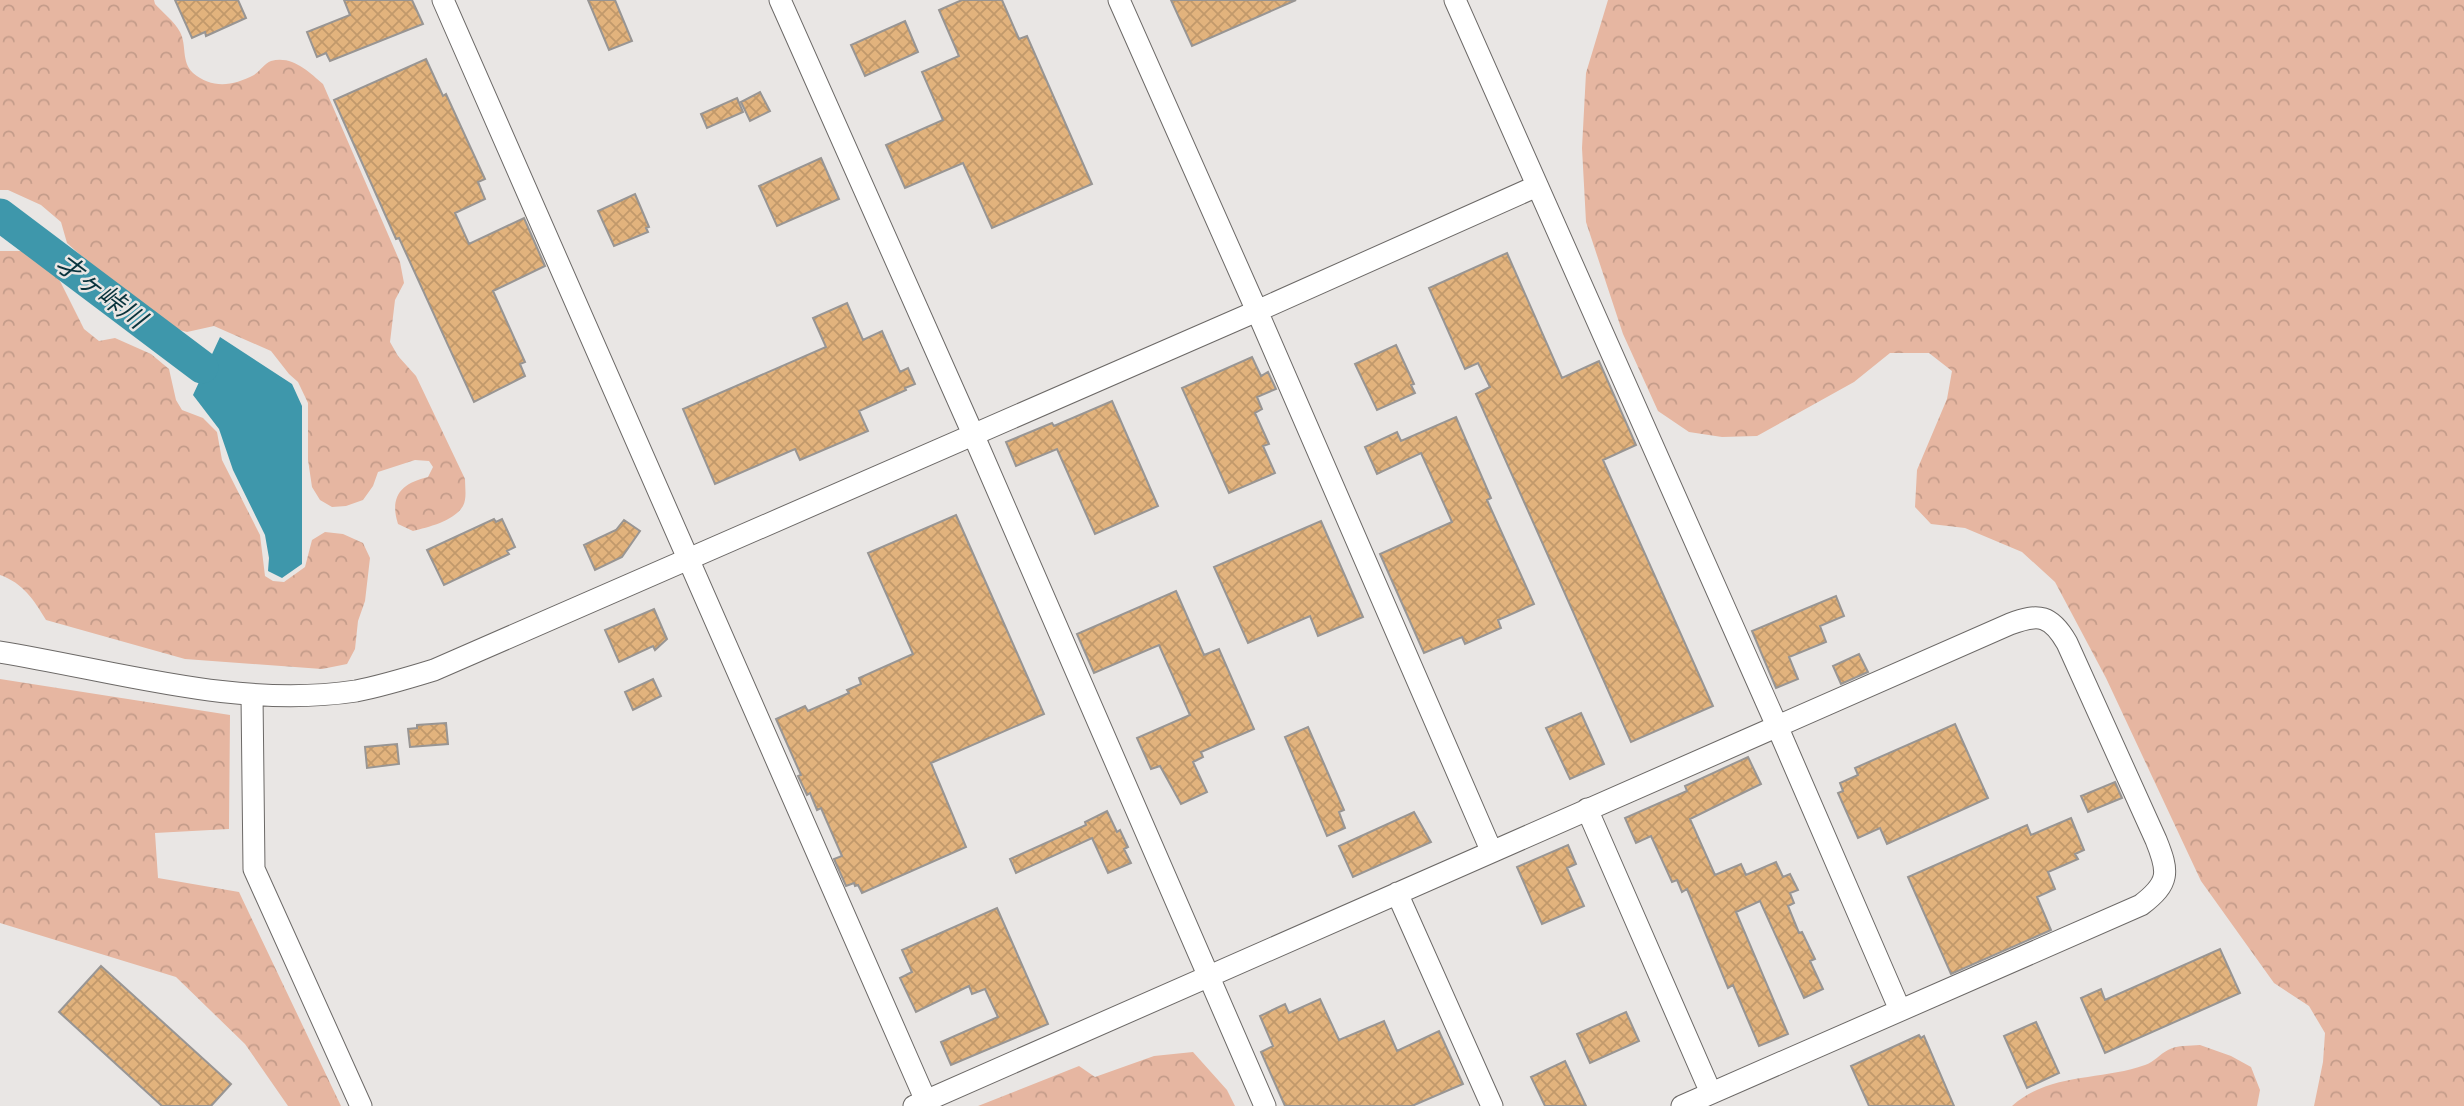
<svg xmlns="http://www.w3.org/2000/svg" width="2464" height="1106" viewBox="0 0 2464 1106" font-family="Quicksand,'Noto Sans JP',sans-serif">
<defs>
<pattern id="forest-crowns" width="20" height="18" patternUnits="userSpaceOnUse" patternTransform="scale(1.75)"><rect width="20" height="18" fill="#e6b6a1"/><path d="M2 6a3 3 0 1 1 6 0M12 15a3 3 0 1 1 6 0" fill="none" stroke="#c49c8a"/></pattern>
<pattern id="building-cross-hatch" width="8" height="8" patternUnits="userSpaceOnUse" patternTransform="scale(1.75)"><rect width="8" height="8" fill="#e2b37d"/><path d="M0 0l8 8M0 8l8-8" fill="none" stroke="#c1996b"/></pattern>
</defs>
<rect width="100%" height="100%" fill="#e9e6e4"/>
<!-- forest -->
<path fill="url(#forest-crowns)" d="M0 0H154L155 4C162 12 175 22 180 32 187 45 181 62 193 73 212 89 233 86 254 75 260 71 265 63 271 61 292 55 309 72 323 84L400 262 404 283 395 300 390 342 398 356 416 376 465 479C465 488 467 498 463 506 454 521 429 527 413 531L398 524C389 496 402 483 428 477L433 467 429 461 415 460 378 472 373 486 363 500 346 506 332 507 320 500 312 487 308 460V403L298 382 289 374 271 351 214 326 187 332 157 324 67 243 61 222 41 205 8 190H0Z
M1608 0H2464V1106H2314L2323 1062 2325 1033 2309 1006 2274 983 2201 881 2106 678 2055 582 2022 552 1965 528 1931 524 1915 507 1917 470 1947 399 1952 371 1929 353H1890L1854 382 1757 436 1722 437 1689 432 1658 411 1623 334 1586 222 1582 148 1586 73Z
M0 251H28L47 260 61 283 84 329 99 341 115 338 151 354 169 369 176 400 182 410 203 418 217 432 222 460 260 535 265 576 273 581 284 582 305 567 312 540 325 532 343 534 363 543 370 558 365 601 358 621 355 649 347 664 322 669 185 659 46 620C34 600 23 583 0 575Z
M0 679 230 715 229 829 155 833 158 878 239 892 341 1106H288L245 1044 176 977 0 923Z
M2200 1045 2231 1056 2251 1067 2260 1090 2257 1106H2012C2050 1072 2101 1081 2145 1065 2154 1062 2160 1054 2168 1050 2176 1045 2190 1046 2200 1045Z
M1193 1052 1227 1090 1235 1106H978L1079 1066 1095 1077 1154 1056Z"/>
<!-- water -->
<path fill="#3e97ab" d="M220 337 292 384 302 406V564L282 578 268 571 269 558 265 535 233 470 219 429 193 395Z"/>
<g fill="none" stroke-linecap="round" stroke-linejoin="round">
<!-- river -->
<path stroke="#3e97ab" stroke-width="33" d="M0 215 202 367"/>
</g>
<!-- building -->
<path fill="url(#building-cross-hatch)" stroke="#989593" stroke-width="2" d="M175 0H238L246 18 206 36 205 32 192 38Z
M344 0H412L423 24 330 61 326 53 317 57 307 32 350 15Z
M588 0H615L632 41 609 50Z
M962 0H1002L1019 39 1027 36 1092 184 992 228 963 163 905 188 886 145 943 120 922 72 959 56 939 10Z
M1171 0H1296L1192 46Z
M905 21 918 52 865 76 851 45Z
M426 59 443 96 446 94 485 179 478 182 485 199 455 213 469 244 524 218 545 266 493 291 525 362 520 364 525 376 474 402 399 238 396 239 334 100Z
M760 92 770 111 750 121 741 102Z
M737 98 743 112 707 128 701 114Z
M821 158 839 199 777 226 759 186Z
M635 194 649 227 646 228 648 232 614 246 598 211Z
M1507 253 1562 378 1599 361 1636 445 1603 460 1713 706 1631 742 1476 394 1490 387 1478 363 1465 369 1429 288Z
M847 303 863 340 882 331 900 372 908 368 915 384 905 388 906 390 859 411 868 431 800 460 795 449 715 484 683 409 826 347 813 318Z
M1396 345 1414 384 1411 385 1415 393 1377 410 1355 364Z
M1252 357 1261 376 1268 372 1276 389 1257 397 1262 409 1255 413 1269 444 1263 446 1275 473 1229 493 1182 388Z
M1112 401 1158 506 1095 534 1057 449 1016 466 1006 442 1052 423 1054 426Z
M1456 417 1491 498 1487 500 1534 604 1498 620 1501 628 1465 644 1462 637 1424 653 1380 554 1452 522 1421 453 1377 474 1365 447 1397 432 1401 441Z
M956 515 1044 714 931 763 966 847 862 893 858 885 855 886 854 883 846 886 834 859 842 856 821 808 817 810 810 793 807 795 798 776 801 775 776 719 805 706 808 711 849 693 847 690 861 684 859 678 913 654 868 553Z
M494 519 496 522 502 519 515 547 507 551 509 554 444 585 427 550Z
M624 520 640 531 622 557 595 570 584 545 616 530Z
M1321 521 1363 617 1318 636 1310 616 1248 643 1214 567Z
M1176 591 1204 655 1219 649 1254 729 1201 752 1203 757 1193 762 1207 792 1181 804 1160 766 1151 769 1137 738 1190 715 1159 645 1094 673 1077 634Z
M1836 596 1844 616 1820 626 1826 642 1789 657 1798 679 1776 688 1752 631Z
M654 609 667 639 655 650 653 646 619 662 605 630Z
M1859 654 1868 672 1841 684 1833 666Z
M653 679 661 696 633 710 625 692Z
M1581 713 1604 764 1570 779 1546 728Z
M446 723 448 744 410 747 408 729 417 728V725Z
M1955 724 1988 798 1887 844 1880 828 1858 838 1838 793 1843 791 1840 783 1858 775 1855 768Z
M1308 727 1344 810 1339 812 1345 828 1327 836 1285 737Z
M397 744 399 764 367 768 365 747Z
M1748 757 1761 784 1690 819 1715 875 1741 864 1746 875 1776 862 1783 877 1790 874 1798 890 1790 893 1794 903 1788 906 1799 933 1802 932 1815 959 1810 961 1823 989 1804 998 1760 901 1736 912 1788 1034 1759 1046 1733 985 1728 988 1687 889 1682 892 1677 880 1672 882 1651 836 1636 843 1625 818 1687 791 1685 786Z
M2115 782 2122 798 2088 812 2081 796Z
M1107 811 1117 832 1120 830 1128 847 1124 849 1131 863 1108 873 1092 838 1016 873 1010 859 1086 825 1085 822Z
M1414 812 1431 842 1353 877 1339 846Z
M2071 818 2084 850 2075 854 2078 859 2048 872 2055 889 2037 897 2051 930 1951 974 1908 877 2027 825 2031 835Z
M1568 845 1576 864 1567 868 1584 906 1542 924 1517 867Z
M997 908 1048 1024 951 1065 941 1042 998 1017 985 989 972 994 969 986 916 1012 900 978 912 972 902 950Z
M2220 949 2240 993 2105 1053 2081 998 2101 989 2105 1000Z
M101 966 231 1084 211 1106H162L59 1012Z
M1320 999 1339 1040 1384 1021 1397 1051 1439 1031 1463 1084 1412 1106H1285L1261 1052 1273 1046 1260 1016 1285 1004 1289 1013Z
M1626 1012 1639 1041 1590 1063 1577 1034Z
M2036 1022 2059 1073 2027 1088 2004 1036Z
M1919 1035 1921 1038 1924 1036 1954 1106H1869L1851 1066Z
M1565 1061 1586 1106H1545L1531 1077Z"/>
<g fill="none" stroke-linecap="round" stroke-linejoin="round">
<defs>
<path id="tertiary" d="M443 0 926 1101
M780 0 973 434 1265 1106
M1119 0 1257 311 1491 850
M1455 0 1777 726 1900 1010
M0 652C117 671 237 709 356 691 382 686 408 678 434 670L1257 311 1537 186
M252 695 254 869 361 1106
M1587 809 1711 1093
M1397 893 1492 1106
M914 1106 2010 624C2039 613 2051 615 2067 643L2156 840C2169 872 2170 883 2141 905L1682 1106"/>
</defs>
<!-- tertiary casing -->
<use href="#tertiary" stroke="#6c6967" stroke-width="23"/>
<!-- tertiary -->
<use href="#tertiary" stroke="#fff" stroke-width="21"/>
</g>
<g text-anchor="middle" stroke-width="5" stroke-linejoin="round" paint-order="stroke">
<!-- water labels -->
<g font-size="26" font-style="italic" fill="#09343d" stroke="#e9e6e4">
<text transform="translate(101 291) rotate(37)" y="9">才ヶ峠川</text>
</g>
</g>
</svg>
